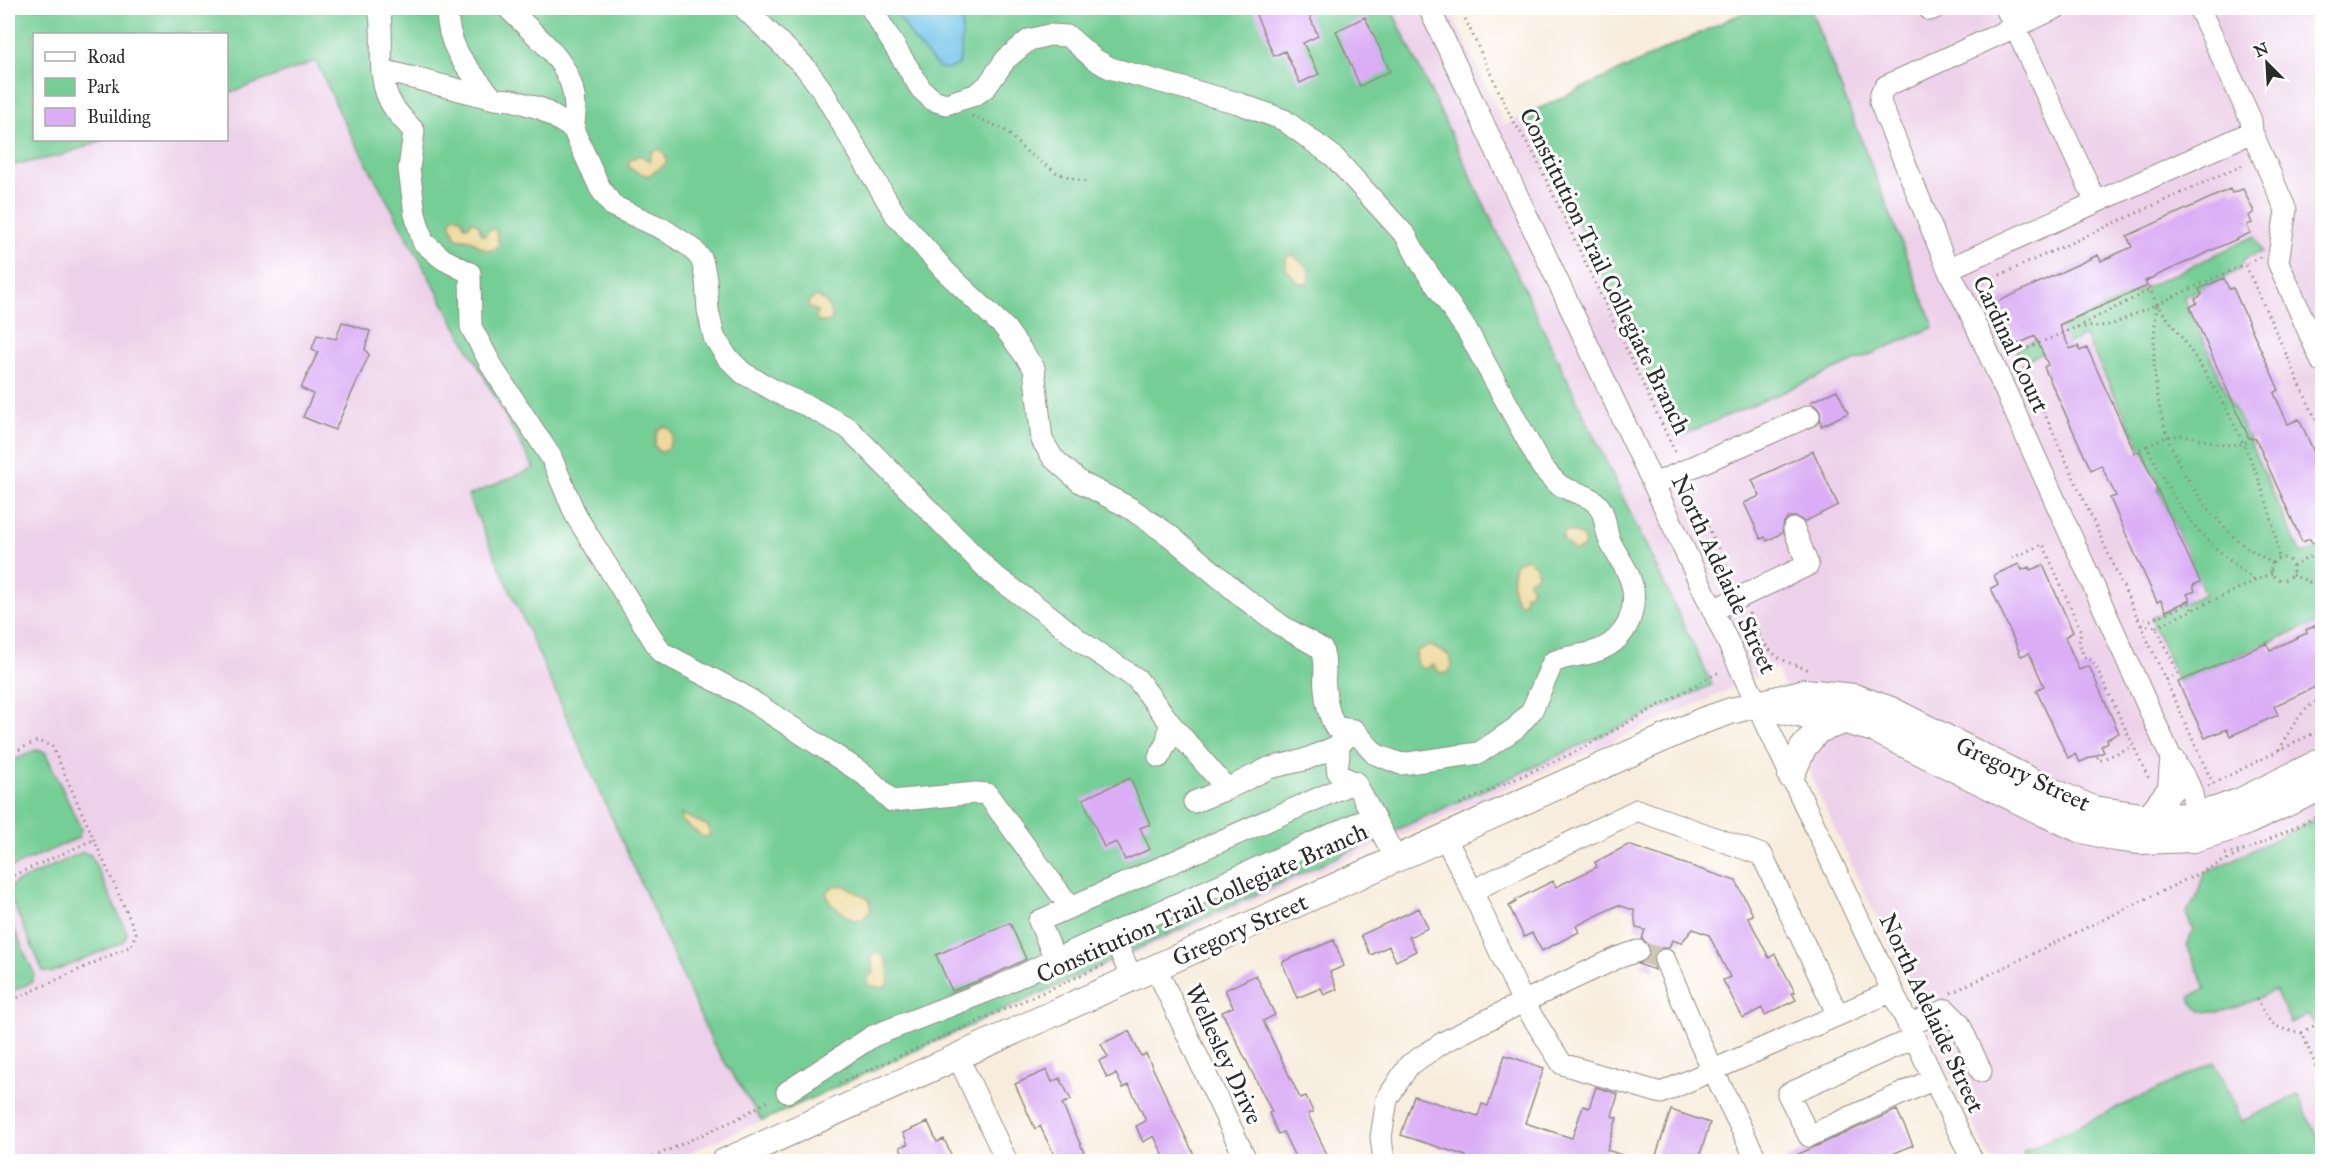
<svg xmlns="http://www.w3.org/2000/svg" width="2330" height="1169" viewBox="0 0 2330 1169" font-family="'IM FELL Great Primer',serif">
<rect width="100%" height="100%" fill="#fff"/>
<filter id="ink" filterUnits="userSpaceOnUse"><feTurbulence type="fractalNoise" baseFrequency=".0167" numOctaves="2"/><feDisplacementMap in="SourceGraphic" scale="12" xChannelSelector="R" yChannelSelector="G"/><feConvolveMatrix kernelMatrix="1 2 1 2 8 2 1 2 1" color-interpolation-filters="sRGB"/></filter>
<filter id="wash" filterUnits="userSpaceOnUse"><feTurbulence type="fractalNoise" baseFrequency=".008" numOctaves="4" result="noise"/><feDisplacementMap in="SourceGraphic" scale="24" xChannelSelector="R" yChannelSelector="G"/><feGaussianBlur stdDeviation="1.35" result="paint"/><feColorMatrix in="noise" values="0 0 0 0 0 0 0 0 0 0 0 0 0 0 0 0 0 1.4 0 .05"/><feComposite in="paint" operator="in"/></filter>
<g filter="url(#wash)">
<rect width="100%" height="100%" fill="#f8eddd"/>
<!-- built -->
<path fill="#edd0e9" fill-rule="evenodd" d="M8 8H1449L1504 125 1753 8H2322V1161H1991L1815 786 1777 668 671 1161H8ZM34 34H226V140H34Z"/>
<!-- green -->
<path fill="#74ce95" stroke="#507c60" stroke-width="1.5" d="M8 8H1391L1712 685 762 1121 712 1042 468 496 534 468 343 120 316 61 227 94 226 34H34V140H104L59 156 8 166Z
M1753 8H1810L1934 327 1678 437 1527 114Z
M2255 236 2262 252 2245 258 2237 271 2183 297 2301 554 2322 548V621L2267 643 2178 682 2151 618 2205 594 2158 489 2160 488 2158 482 2085 336 2026 360 2016 349Z
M36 750 45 752 81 829 78 838 8 869V763Z
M2322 816V1038L2308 1014 2291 1023 2275 990C2253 999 2203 1031 2189 997L2206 988 2187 946 2193 931 2186 913 2196 899 2204 874Z
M83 852 91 855 127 933 123 942 51 973 43 971 8 892 11 885Z
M8 916 34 973 32 982 8 993Z
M2215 1062 2242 1121 2298 1095 2322 1148V1161H2027L2023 1152Z"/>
<!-- sand -->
<path fill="#eeda9e" stroke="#8c8264" stroke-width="1.5" d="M660 149C676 165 658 168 648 176L629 168V160L640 155 649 161 651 160V152Z
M454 216 461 218 465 226H469L472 221 478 224 481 234 484 236 490 229 496 230 499 245C489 257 482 247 472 241 468 239 461 239 456 238L450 222Z
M1292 254 1309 269V281L1307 284H1300L1286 269V258Z
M816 296C826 299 832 310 832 320L829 322H819L816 318 817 311 808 307V302Z
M664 426 670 429 673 435 668 449 660 453 654 445 658 430Z
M1567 531 1582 535 1585 544 1582 549 1575 551 1564 542 1562 534Z
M1527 559 1535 565 1538 574 1528 581 1532 589 1529 594H1525V602L1518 603C1511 592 1511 575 1516 563Z
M1429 645 1449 655 1451 667 1449 673H1440L1433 664 1425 669 1418 666 1416 659 1417 651Z
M681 814 708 826 710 836 703 837 683 822Z
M835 885 845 886 869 899 871 910 863 919 853 920 830 903 826 893Z
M878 953C888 955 889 971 889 982L884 988 868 985V977L874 973 871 956Z"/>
<!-- water -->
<path fill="#6ac1e7" stroke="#4a7689" stroke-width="1.5" d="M894 8H963L961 55 958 65 949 69 939 68 913 39Z"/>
<g id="blocks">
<!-- building -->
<path fill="#daadf5" d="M1253 8H1306L1318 36 1303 43 1319 74 1300 83 1285 51 1274 56Z
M1365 17 1390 71 1360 86 1336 31Z
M2230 189 2232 193 2243 189 2254 212 2249 216 2252 223 2247 225 2250 233 2145 281 2147 286 2059 325 2070 349 2078 346 2080 351 2087 348 2135 453 2140 451 2200 582 2193 585 2195 591 2187 594 2190 600 2166 611 2161 600 2157 602 2125 532 2110 498 2116 496 2101 465 2091 470 2044 367 2048 365 2035 336 2016 345 2012 338 2007 340 2003 333 1997 335 1986 311 1997 307 1995 303 2070 268 2098 255 2101 261 2132 247 2127 236Z
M2224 278 2229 289 2233 288 2279 390 2274 393 2288 424 2299 419 2322 470V541L2312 543 2310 539 2302 542 2256 439 2249 438 2190 307 2197 303 2195 299 2202 295 2199 289Z
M342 322 370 331 365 349 369 355 335 430 303 417 313 394 301 388 318 352 312 349 317 335 336 339Z
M1837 390 1848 413 1821 426 1820 410 1810 402Z
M1813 451 1838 505 1804 522 1797 517H1789L1784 522 1782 533 1767 541 1765 537 1761 539 1744 503 1760 496 1752 480Z
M2019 564 2022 570 2029 567 2030 570 2043 565 2073 632 2065 637 2079 670 2089 666 2119 733 2107 739 2108 742 2101 746 2104 752 2080 762 2075 754 2068 758 2036 690 2044 686 2029 653 2021 656 1991 588 1998 585 1994 575Z
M2322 623V684L2274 706 2278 715 2230 736 2227 729 2205 738 2178 682 2267 643 2270 650 2307 633 2306 630Z
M1130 778 1150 824 1140 828 1150 849 1125 860 1117 842 1104 847 1083 799Z
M1628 845 1736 881 1753 915 1748 917 1769 958 1775 954 1795 992 1792 993 1796 1000 1765 1015 1762 1008 1743 1018 1723 980 1730 977 1709 935 1693 929 1681 943 1672 940 1669 948H1661L1655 952 1652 959 1655 970 1638 964 1647 960 1651 953 1650 946 1642 939 1645 930 1636 928 1634 910 1618 905 1576 926 1579 932 1542 951 1532 933 1524 937 1509 906 1516 902 1515 900 1553 881 1556 887 1597 867 1595 862Z
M1419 908 1428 928 1409 937 1416 951 1396 961 1389 946 1371 955 1361 935Z
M1010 923 1026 959 993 975 952 991 936 955Z
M1334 940 1344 966 1330 972 1337 989 1324 995 1321 988 1297 998 1282 962Z
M1256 975 1275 1015 1263 1021 1300 1098 1306 1096 1313 1112 1308 1114 1330 1161H1297L1283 1132 1278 1134 1269 1113 1272 1112 1222 1012 1233 1007 1225 990Z
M1129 1031 1141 1056 1146 1054 1197 1161H1166L1154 1136 1143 1142 1136 1126 1146 1121 1129 1085 1123 1088 1116 1074 1107 1078 1099 1061 1108 1057 1101 1044Z
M1505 1055 1544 1068 1525 1123 1572 1138 1583 1106 1589 1108 1596 1087 1618 1094 1612 1116 1617 1118 1607 1150 1634 1159 1633 1161H1464L1466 1156 1401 1135 1414 1096 1478 1116 1482 1104 1488 1106Z
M1047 1070 1052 1082 1060 1078 1071 1100 1062 1104 1088 1161H1057L1040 1126 1035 1129 1015 1084Z
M1671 1110 1710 1123 1698 1161H1654Z
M1897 1110 1913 1145 1877 1161H1783Z
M928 1122 937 1142 944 1139 952 1157 942 1161H907L900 1147 908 1144 903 1133Z"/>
</g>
</g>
<g filter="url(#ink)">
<use href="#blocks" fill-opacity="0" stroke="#928c84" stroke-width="1.5"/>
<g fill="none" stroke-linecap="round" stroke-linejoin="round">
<!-- minor-tunnel -->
<path stroke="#cfc6b9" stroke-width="21" stroke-dasharray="21 10" stroke-linecap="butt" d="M1638 951 1665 960"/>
<defs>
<path id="minor" d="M379 8C385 37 376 69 388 97 393 110 405 121 414 131L409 169 415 214 423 242 443 259 470 273 471 327 494 370 551 457 576 516 661 652 741 694 865 775 892 801 976 793 987 794 1070 907
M447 8C447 49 467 68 493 98
M508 8C544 45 585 70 573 129
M744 8 805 67 822 90 895 214 945 271 1005 328 1034 368 1042 440 1053 458 1080 482 1130 508 1169 535 1244 598 1282 626 1322 649C1328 668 1323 671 1325 689 1326 703 1329 715 1335 727L1354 730
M871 8 921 89 933 100 946 104 975 95 987 86 1006 59 1029 40 1049 35 1068 36 1094 59 1110 68 1238 103 1284 120 1334 157 1406 236 1421 263 1468 332 1542 467C1548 473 1554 482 1561 486 1573 493 1589 494 1598 505 1606 514 1605 529 1609 539 1614 552 1624 563 1629 576 1639 600 1632 630 1609 645 1588 658 1572 653 1553 662L1532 710 1516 728 1479 753 1401 764 1375 754 1354 730 1338 746 1304 760 1269 768 1227 789 1194 802
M1429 8 1973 1162
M2056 8 2015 27 2096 202
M2199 8 2251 120 2252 132
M1930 10 1935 8
M382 70 495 99 512 100 542 109 573 129 600 188 613 206 663 229 692 248 702 260 706 279 708 310 714 337 727 357 743 373 784 396 808 406 848 428 992 574 1051 617 1080 641 1137 679 1170 723 1227 789
M1948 269 1880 102 1881 93 1886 86 2015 27 2006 8
M1654 484 1809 416
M1713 610 1808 565 1794 529
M1338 746C1343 768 1325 771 1355 782
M1159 757 1167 742 1170 723
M1373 816 1055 959 1039 921 1355 782 1396 859
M2194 830C2196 801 2193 783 2173 762L1968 308 1948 269 2252 132 2286 210 2278 262 2322 362
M1445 837 1472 891 1523 1002 1562 1064 1661 1093 1893 991
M1472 891 1637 810 1762 855 1838 1015
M1112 934 1132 978
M1665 960 1699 1041 1757 1161
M1156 968 1247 1162
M1908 1025 1946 1010 1959 1023 1981 1071
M1914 1038 1788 1094 1809 1136 1934 1079
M958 1057 1007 1162
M787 1092 873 1036 998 987 1055 959
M1384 1162 1381 1137 1387 1099 1409 1065 1444 1042 1523 1002 1617 958 1638 951"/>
<path id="major" d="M1761 706 1807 716 1842 720 1874 729 2046 814 2079 829 2116 838 2140 841 2194 839 2242 824 2322 787
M1791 776 1803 748 1818 730 1844 721
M2149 817 2171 789 2173 762
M724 1162 1702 721 1731 711 1805 692 1854 697 1891 710 2045 788 2093 809 2149 817 2184 816 2216 810 2241 801 2322 761"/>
</defs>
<!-- minor casing -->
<use href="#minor" stroke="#928c84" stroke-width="23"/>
<!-- major casing -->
<use href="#major" stroke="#928c84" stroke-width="28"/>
<!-- path -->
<path stroke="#928c84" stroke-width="3" stroke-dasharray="1.5 4.5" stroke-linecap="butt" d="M1460 8 1511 117 1534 154 1676 454
M972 116 1004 129 1024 150 1057 173 1089 183
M2260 257 2245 264 2322 433
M2147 281 2157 305
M1978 285 2245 164
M2077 327 2150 290
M2009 353H2017L2213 784
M2017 353 2074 328 2111 325 2245 264
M2147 446 2166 437 2184 435 2224 445 2243 444 2251 440
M2134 451 2147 446C2176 508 2200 540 2256 581
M1690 488 1733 580
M2271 569a11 11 0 1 1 22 0a11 11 0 1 1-22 0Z
M2012 558 2043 544 2081 631 2079 642 2084 657 2093 660 2150 781
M2273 564C2260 555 2246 548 2235 538 2167 472 2145 398 2157 305 2209 369 2270 475 2279 559
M2293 566 2322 550
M2292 575 2322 587
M1749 613C1767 650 1769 658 1810 670
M2138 618 2151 620 2189 603 2192 610
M2141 625 2156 627 2178 673 2166 680
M2156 627 2272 573
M1753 653 1765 646
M2279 750C2291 729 2300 709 2322 698
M8 755 37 741 52 746 136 933 131 946 8 1002
M2097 757 2099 761 2133 746
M2208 786 2322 729
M1460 804 1577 751 1721 671
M2225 854 2247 850 2322 814
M8 878 93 840
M1951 993 2243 852
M2257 998C2270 1025 2272 1028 2302 1033L2322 1081
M2302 1033 2315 1025
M839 1083 1104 965
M2322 1117 2319 1119 2322 1129
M642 1162 737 1119 770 1100"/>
<!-- minor -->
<use href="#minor" stroke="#fff" stroke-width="21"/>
<!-- major -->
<use href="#major" stroke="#fff" stroke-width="26"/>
</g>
</g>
<g text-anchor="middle" stroke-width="6" stroke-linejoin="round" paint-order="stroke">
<!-- street labels -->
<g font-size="24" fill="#2b2b2b" stroke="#fff">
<text transform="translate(1605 271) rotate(64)" y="8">Constitution Trail Collegiate Branch</text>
<text transform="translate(2011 344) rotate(65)" y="8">Cardinal Court</text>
<text transform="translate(1724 574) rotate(65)" y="8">North Adelaide Street</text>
<text transform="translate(2023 774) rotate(25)" y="8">Gregory Street</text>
<text transform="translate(1202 903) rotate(-24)" y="8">Constitution Trail Collegiate Branch</text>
<text transform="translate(1240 930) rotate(-24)" y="8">Gregory Street</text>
<text transform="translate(1932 1013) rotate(65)" y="8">North Adelaide Street</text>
<text transform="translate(1224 1054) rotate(65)" y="8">Wellesley Drive</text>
</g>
</g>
<!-- margin -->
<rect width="2330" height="1169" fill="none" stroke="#fff" stroke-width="30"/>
<!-- legend -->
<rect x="33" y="33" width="195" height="108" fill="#ffffff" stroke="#aaaaaa" stroke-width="1.5"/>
<rect x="45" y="52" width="30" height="9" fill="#ffffff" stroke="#aaaaaa" stroke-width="1.5"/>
<text x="87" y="63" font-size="18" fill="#2b2b2b">Road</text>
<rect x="45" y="78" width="30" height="18" fill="#74ce95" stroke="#aaaaaa" stroke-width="1.5"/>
<text x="87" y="93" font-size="18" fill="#2b2b2b">Park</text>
<rect x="45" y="108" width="30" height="18" fill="#daadf5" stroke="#aaaaaa" stroke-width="1.5"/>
<text x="87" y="123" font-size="18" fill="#2b2b2b">Building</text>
<!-- north arrow -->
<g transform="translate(2267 63) rotate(336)" stroke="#ffffff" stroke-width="4.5" paint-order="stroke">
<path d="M0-4.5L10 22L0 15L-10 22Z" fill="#2b2b2b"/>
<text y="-9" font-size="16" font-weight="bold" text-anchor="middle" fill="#2b2b2b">N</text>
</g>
</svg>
